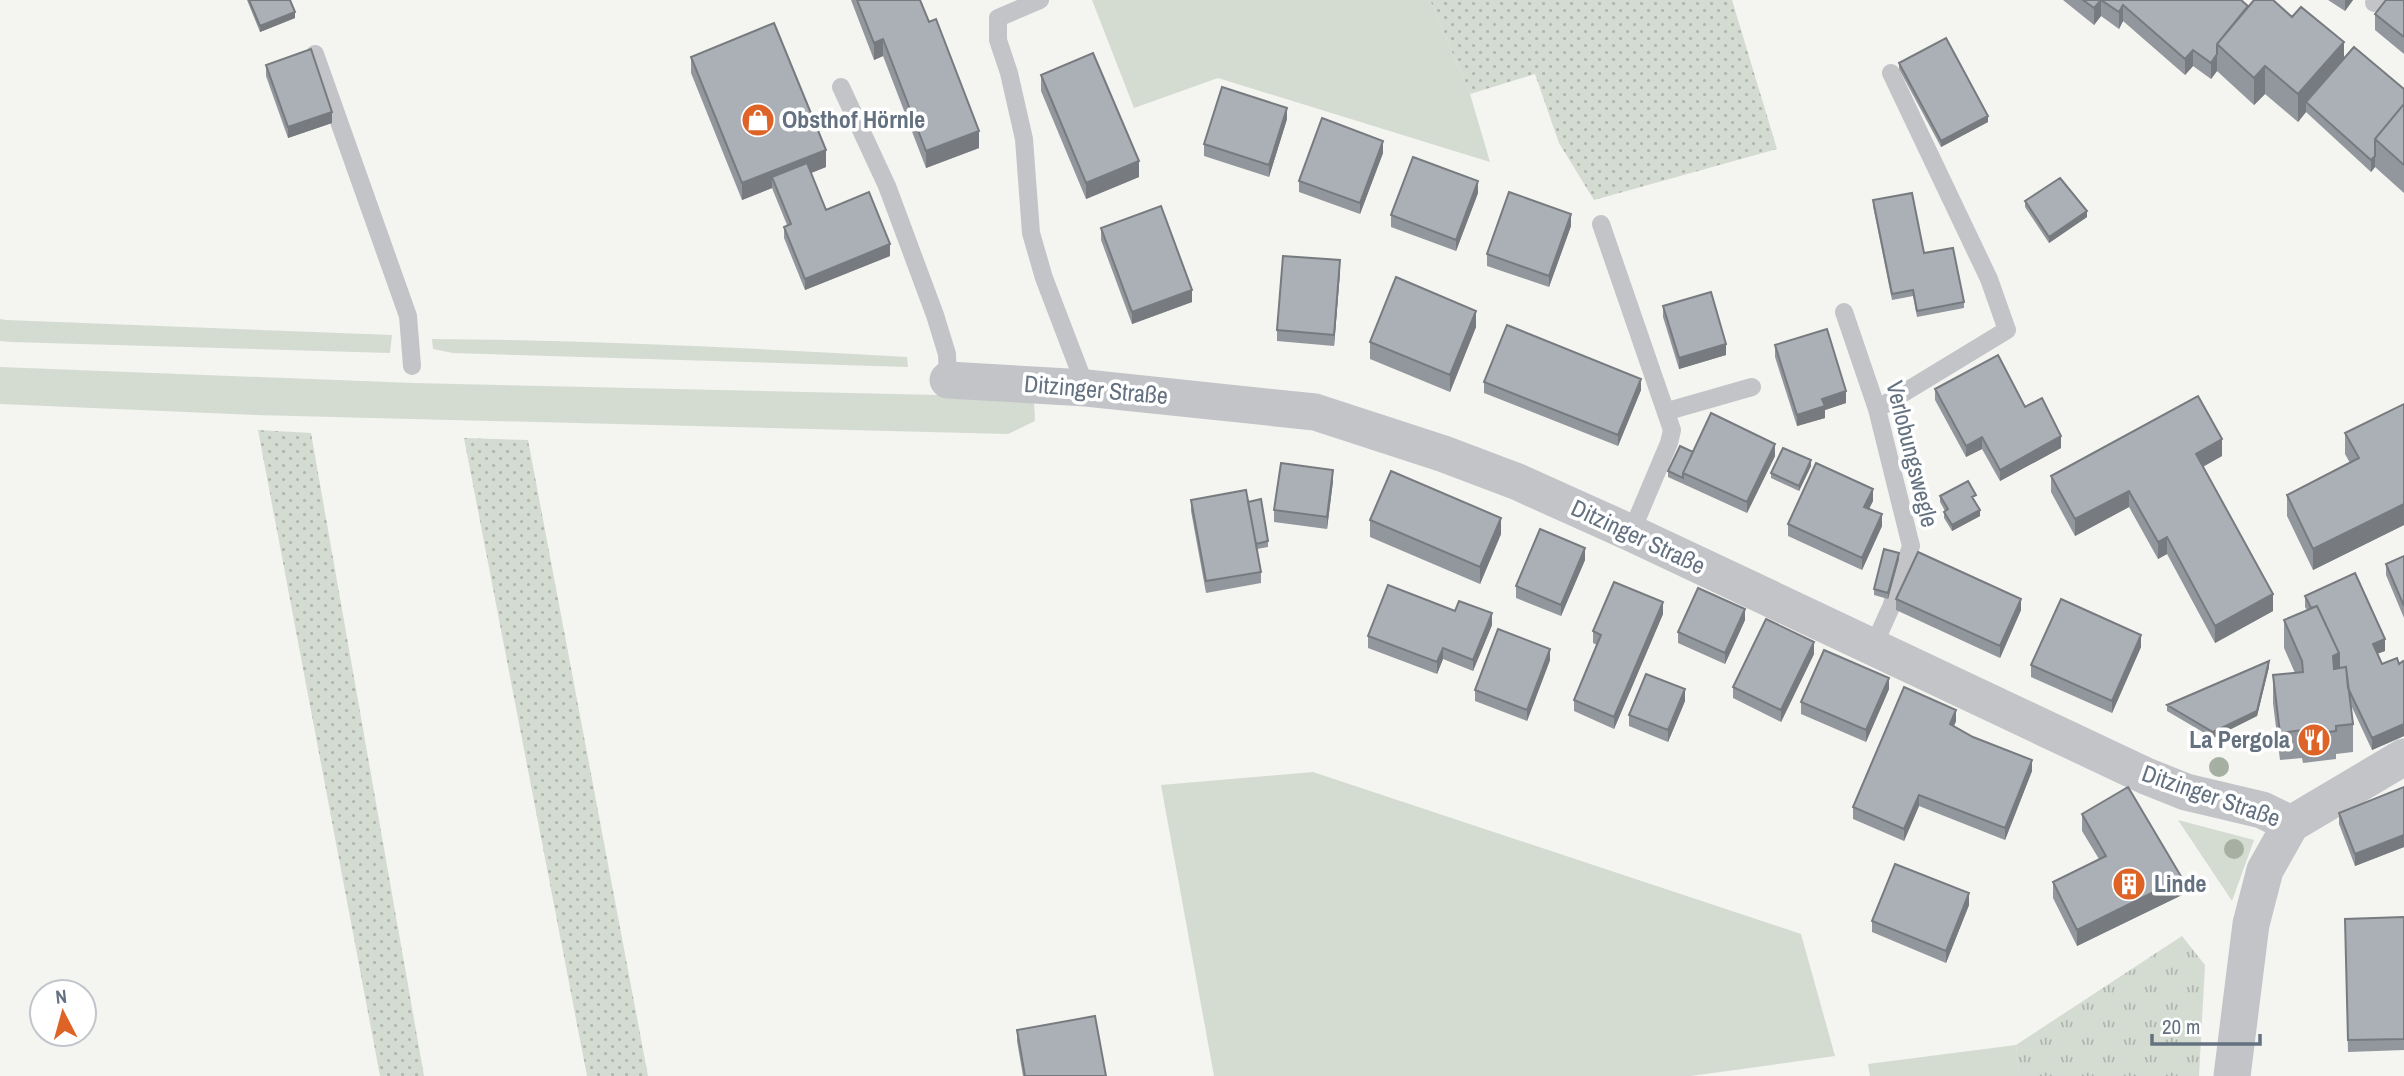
<svg xmlns="http://www.w3.org/2000/svg" width="2404" height="1076" viewBox="0 0 2404 1076" font-family="'Archivo Narrow',sans-serif">
<defs>
<pattern id="park-tufts" width="24" height="20" patternUnits="userSpaceOnUse" patternTransform="scale(1.75)"><rect width="24" height="20" fill="#d4dbd1"/><path d="M3 7l-1-3M5 7V3M7 7l1-3M15 17l-1-3M17 17v-4M19 17l1-3" fill="none" stroke="#b0b6af"/></pattern>
<pattern id="garden-dots" width="8" height="8" patternUnits="userSpaceOnUse" patternTransform="scale(1.75)"><rect width="8" height="8" fill="#d4dbd1"/><path d="M2 2h.1M6 6h.1" fill="none" stroke="#b0b6af" stroke-width="1.8" stroke-linecap="round"/></pattern>
</defs>
<rect width="100%" height="100%" fill="#f4f4f0"/>
<!-- grass -->
<path fill="#d4dbd1" d="M1092 0H1430L1470 94 1490 162 1218 78 1134 108Z
M0 319 6 320 392 335 390 353 11 342 0 341Z
M432 339C590 340 749 348 907 357L908 367 453 353 433 349Z
M0 367 413 383 938 395 1034 401 1035 421 1008 434 256 415 0 404Z
M1313 772 1801 934 1835 1056 1691 1076H1214L1161 785Z
M2178 820 2254 840 2232 901Z
M2016 1045 2019 1076H1870L1868 1064Z"/>
<!-- park -->
<path fill="url(#park-tufts)" d="M2182 936 2205 965 2199 1076H2019L2016 1045Z"/>
<!-- garden -->
<path fill="url(#garden-dots)" d="M1430 0H1732L1777 149 1594 200 1559 143 1535 74 1470 94Z
M258 430 311 433 424 1076H380Z
M464 438 528 440 648 1076H587Z"/>
<g fill="none" stroke-linecap="round" stroke-linejoin="round">
<!-- lane -->
<path stroke="#c2c4c8" stroke-width="18" d="M1040 0 998 18V40L1009 73 1024 139 1031 233 1044 278 1086 388
M2374 3 2377 0
M315 54 408 316 412 366
M841 87 887 186 935 315 947 354 948 380
M1601 224 1672 430 1669 443 1631 533
M1844 312 1877 409 1911 546 1891 607 1873 647
M1877 409 2007 330 1989 279 1891 73
M1668 411 1752 387"/>
<!-- street -->
<path stroke="#c2c4c8" stroke-width="37" d="M948 380 1086 388 1315 412 1444 454 1518 482 1631 533 2146 776 2186 792 2262 810 2291 824
M2232 1076 2251 924 2265 870 2291 824 2404 757"/>
</g>
<!-- trees -->
<g fill="#a5b0a2">
<circle cx="2219" cy="767" r="10"/>
<circle cx="2234" cy="849" r="10"/>
</g>
<!-- wall -->
<path fill="#92979d" d="M247 0H290L295 18 260 32Z
M851 0H920L979 148 926 168 883 56 874 60Z
M2063 0H2241L2248 6 2292 17 2344 59 2404 89V193L2375 167 2371 172 2306 112 2298 122 2265 94 2254 105 2217 71 2211 79 2193 66 2185 75 2123 21 2119 29 2101 16 2094 25Z
M2328 0H2353L2345 11Z
M2404 0V54L2375 30V14Z
M691 57 826 167 811 173 826 210 890 256 805 290 784 238V227L787 225 772 188 742 200 691 73Z
M1899 63 1988 122 1941 147 1899 69Z
M266 65 332 123 288 138 266 76Z
M1041 75 1139 177 1086 199 1041 91Z
M1287 119 1269 177 1204 156V144Z
M1383 153 1360 214 1299 192V181Z
M1478 193 1456 251 1391 227V215Z
M1873 200 1924 253 1964 302V308L1917 317 1913 296 1892 300 1873 206Z
M2025 201 2087 217 2049 243 2025 207Z
M1571 226 1549 287 1487 266V254Z
M1101 228 1192 302 1132 324 1101 240Z
M1340 272 1334 346 1277 341V330Z
M1663 306 1726 355 1679 369 1663 317Z
M1476 327 1450 392 1370 359V342Z
M1775 345 1846 403 1825 410V418L1797 426 1775 357Z
M1484 382 1641 390 1618 446 1484 393Z
M1935 389 2025 407 2061 448 2000 481 1982 449 1966 457 1935 400Z
M2404 404V525L2313 570 2287 516V495L2350 463 2345 454V433Z
M1693 452 1775 456 1747 513 1668 477V471Z
M2222 456 2203 467 2273 611 2215 643 2167 554 2158 559 2129 507 2075 536 2051 492V476Z
M1811 466 1799 491 1771 478V473Z
M1333 481 1327 529 1274 522V510Z
M1940 496 1976 501 1975 502 1980 516 1952 531 1944 518V512L1945 511 1940 502Z
M1191 500 1248 502 1268 541V547L1257 549 1261 572V583L1206 593 1191 511Z
M1873 501 1869 509 1882 526 1862 570 1788 536V524Z
M1370 520 1501 534 1480 584 1370 537Z
M2404 556V618L2386 575V564Z
M1899 559 1888 599 1874 595V589Z
M1585 560 1561 616 1516 598V586Z
M2305 596 2385 651 2377 654 2382 664 2404 663V736L2372 750 2350 703 2353 724V752L2336 754V759L2303 763 2302 758 2280 760 2273 703V675L2295 673 2284 648V620L2307 610 2305 607Z
M1896 599 2021 610 2000 658 1896 610Z
M1455 611 1492 625 1473 671 1443 659 1437 674 1368 648V636Z
M1663 614 1614 729 1574 711V700L1597 645 1593 643V631Z
M1745 620 1725 664 1678 643V632Z
M2141 647 2112 713 2031 677V665Z
M1814 654 1781 722 1733 698V687Z
M1550 660 1527 721 1475 701V690Z
M2269 667 2257 716 2213 738 2167 711V705Z
M1889 689 1866 742 1801 714V702Z
M1685 701 1668 742 1629 726V715Z
M1956 721 1954 726 2032 771 2005 840 1919 806 1904 841 1853 819V807Z
M2404 787V847L2355 866 2339 824V813Z
M2082 814 2182 895 2077 946 2053 898V882L2099 859 2082 831Z
M1969 905 1946 963 1872 932V921Z
M2404 917V1050L2348 1052 2345 919Z
M1017 1030 1106 1076H1023L1017 1041Z"/>
<!-- shaded-wall -->
<path fill="#777b7f" d="M2101 0V16L2094 25V8Z
M2345 0H2353L2345 11Z
M2123 5V21L2119 29V12Z
M295 12V18L260 32V26Z
M883 39V56L874 60V43Z
M2344 42V70L2306 102V112L2298 122V94Z
M2193 50V66L2185 75V59Z
M2217 54V71L2211 79V63Z
M2265 66V94L2254 105V78Z
M1287 108V119L1269 177V165Z
M332 112V123L288 138V127Z
M1988 116V122L1941 147V141Z
M979 131V148L926 168V151Z
M1383 141V153L1360 214V203Z
M826 150V167L776 187 772 177V188L742 200V183Z
M2375 156V167L2371 172V160Z
M1139 161V177L1086 199V183Z
M1478 181V193L1456 251V240Z
M2087 211V217L2049 243V237Z
M1571 214V226L1549 287V276Z
M890 244V256L805 290V279Z
M1340 260V272L1334 346V335Z
M1192 290V302L1132 324V312Z
M1476 311V327L1450 392V375Z
M1726 344V355L1679 369V358Z
M1641 379V390L1618 446V435Z
M1846 391V403L1825 410V418L1797 426V415L1822 399Z
M2061 436V448L2000 481V470Z
M1982 437V449L1966 457V446Z
M2222 439V456L2196 470V454Z
M1775 444V456L1747 513V502Z
M1811 460V466L1799 491V486Z
M1333 470V481L1327 529V517Z
M1873 489V501L1864 518V507Z
M2129 491V507L2075 536V519Z
M2404 504V525L2313 570V549Z
M1980 510V516L1952 531V525Z
M1882 514V526L1862 570V558Z
M1501 518V534L1480 584V567Z
M2167 537V554L2158 559V542Z
M1585 548V560L1561 616V605Z
M1899 553V559L1888 599V593Z
M2273 594V611L2215 643V626Z
M2021 599V610L2000 658V646Z
M1663 602V614L1614 729V717Z
M1745 609V620L1725 664V653Z
M1492 613V625L1473 671V660Z
M2141 635V647L2112 713V701Z
M2385 639V651L2373 655V644Z
M1814 642V654L1781 722V710Z
M1443 648V659L1437 674V662Z
M1550 649V660L1527 721V710Z
M2339 653V680L2333 683V656Z
M2269 661V667L2257 716 2213 738V732Z
M1889 678V689L1866 742V730Z
M1685 689V701L1668 742V730Z
M1956 710V721L1950 735V724Z
M2404 724V736L2372 750V738Z
M2032 760V771L2005 840V828Z
M1919 795V806L1904 841V829Z
M2404 835V847L2355 866V854Z
M2182 878V895L2077 946V930Z
M1969 893V905L1946 963V951Z"/>
<!-- building -->
<path fill="#aab0b6" stroke="#777b7f" stroke-width="2" d="M249 0H290L295 12 260 26Z
M857 0H920L929 22 936 19 979 131 926 151 883 39 874 43Z
M2083 0H2101L2094 8Z
M2101 0H2241L2248 6 2217 44V54L2211 63 2193 50 2185 59 2123 5 2119 12Z
M2254 0H2273L2292 17 2301 7 2344 42 2298 94 2265 66 2254 78 2217 44Z
M2386 0H2404V37L2375 14Z
M774 23 826 150 742 183 691 57Z
M1946 38 1988 116 1941 141 1899 63Z
M2354 47 2404 89V104L2375 139V156L2371 160 2306 102Z
M311 49 332 112 288 127 266 65Z
M1093 53 1139 161 1086 183 1041 75Z
M1222 87 1287 108 1269 165 1204 144Z
M2404 104V165L2375 139Z
M1322 118 1383 141 1360 203 1299 181Z
M1413 157 1478 181 1456 240 1391 215Z
M807 163 826 210 869 192 890 244 805 279 784 227 791 224 772 177Z
M2060 178 2087 211 2049 237 2025 201Z
M1509 192 1571 214 1549 276 1487 254Z
M1912 193 1924 253 1953 248 1964 302 1917 311 1913 290 1892 294 1873 200Z
M1161 206 1192 290 1132 312 1101 228Z
M1283 256 1340 260 1334 335 1277 330Z
M1396 277 1476 311 1450 375 1370 342Z
M1711 292 1726 344 1679 358 1663 306Z
M1507 325 1641 379 1618 435 1484 382Z
M1827 329 1846 391 1822 399 1825 406 1797 415 1775 345Z
M1998 355 2025 407 2042 398 2061 436 2000 470 1982 437 1966 446 1935 389Z
M2198 396 2222 439 2196 454 2273 594 2215 626 2167 537 2158 542 2129 491 2075 519 2051 476Z
M2404 404V504L2313 549 2287 495 2359 458 2345 433Z
M1711 413 1775 444 1747 502 1683 473Z
M1680 446 1693 452 1683 473V478L1668 471Z
M1783 448 1811 460 1799 486 1771 473Z
M1281 463 1333 470 1327 517 1274 510Z
M1816 463 1873 489 1864 507 1882 514 1862 558 1788 524Z
M1391 471 1501 518 1480 567 1370 520Z
M1968 481 1976 495 1972 497 1980 510 1952 525 1944 512 1948 509 1940 496Z
M1246 490 1261 572 1206 581 1191 500Z
M1261 499 1268 541 1256 544 1248 502Z
M1540 529 1585 548 1561 605 1516 586Z
M1884 549 1899 553 1888 593 1874 589Z
M1918 552 2021 599 2000 646 1896 599Z
M2404 556V606L2386 564Z
M2355 573 2385 639 2373 644 2382 664 2397 658 2399 664 2403 661 2404 663V724L2372 738 2348 688 2346 667 2339 668V653L2317 606 2311 608 2305 596Z
M1614 582 1663 602 1614 717 1574 700 1601 635 1593 631Z
M1388 585 1455 611 1459 601 1492 613 1473 660 1443 648 1437 662 1368 636Z
M1698 588 1745 609 1725 653 1678 632Z
M2061 599 2141 635 2112 701 2031 665Z
M2317 606 2339 653 2333 656 2334 669 2346 667 2353 724 2336 726V731L2303 735 2302 730 2280 733 2273 675 2303 672 2302 661 2284 620Z
M1766 619 1814 642 1781 710 1733 687Z
M1498 629 1550 649 1527 710 1475 690Z
M1824 650 1889 678 1866 730 1801 702Z
M2269 661 2257 711 2213 732 2167 705Z
M1646 674 1685 689 1668 730 1629 715Z
M1904 687 1956 710 1950 724 1973 737 2032 760 2005 828 1919 795 1904 829 1853 807Z
M2128 787 2182 878 2077 930 2053 882 2106 856 2082 814Z
M2404 787V835L2355 854 2339 813Z
M1895 864 1969 893 1946 951 1872 921Z
M2404 917V1039L2348 1040 2345 919Z
M1095 1016 1106 1076H1025L1017 1030Z"/>
<!-- icons -->
<defs>
<symbol id="shop-disc" viewBox="-11 -11 22 22"><circle r="9.5" fill="#dd6327" stroke="#fff"/><path d="M-5-2.5h2.3a2.7 3.5 0 0 1 5.4 0H5L5.5 6h-11ZM-1.5-2.5h3a1.5 2.3 0 0 0-3 0Z" fill="#fff"/></symbol>
<symbol id="restaurant-disc" viewBox="-11 -11 22 22"><circle r="9.5" fill="#dd6327" stroke="#fff"/><path d="M-5-6h1v4h1v-4h1v4h1v-4h1v5L-1.5 .5V6h-2V.5L-5-1ZM5-6V6H3V1.5H1.5Q1.5-4 5-6Z" fill="#fff"/></symbol>
<symbol id="building-disc" viewBox="-11 -11 22 22"><circle r="9.5" fill="#dd6327" stroke="#fff"/><path d="M-4-6H4V6H1V3H-1V6H-4ZM-2.5-4.3h1.7v1.8h-1.7ZM.8-4.3h1.7v1.8H.8ZM-2.5-1h1.7V.8h-1.7ZM.8-1h1.7V.8H.8Z" fill="#fff"/></symbol>
</defs>
<g fill-rule="evenodd">
<use href="#shop-disc" x="739" y="101" width="38" height="38"/>
<use href="#restaurant-disc" x="2295" y="721" width="38" height="38"/>
<use href="#building-disc" x="2110" y="865" width="38" height="38"/>
</g>
<g text-anchor="middle" stroke-width="7" stroke-linejoin="round" paint-order="stroke">
<!-- poi labels -->
<g font-size="24" font-weight="bold" fill="#647180" stroke="#fff" text-anchor="start">
<text x="782" y="128">Obsthof Hörnle</text>
<text x="2290" y="748" text-anchor="end">La Pergola</text>
<text x="2154" y="892">Linde</text>
</g>
<!-- street labels -->
<g font-size="24" fill="#647180" stroke="#fff">
<text transform="translate(1096 390) rotate(5)" y="8">Ditzinger Straße</text>
<text transform="translate(1912 454) rotate(76)" y="8">Verlobungswegle</text>
<text transform="translate(1638 537) rotate(25)" y="8">Ditzinger Straße</text>
<text transform="translate(2211 796) rotate(19)" y="8">Ditzinger Straße</text>
</g>
</g>
<!-- north arrow -->
<g transform="translate(63 1013) rotate(354)"><circle r="33" fill="#ffffff" stroke="#c1c6cc" stroke-width="2"/>
<path d="M0-5L12 26L0 18L-12 26Z" fill="#dd6327"/>
<text y="-10" font-size="19" font-weight="bold" text-anchor="middle" fill="#647180">N</text>
</g>
<!-- scale -->
<path d="M2152 1034v10h108v-10" fill="none" stroke="#647180" stroke-width="3.5"/>
<text x="2162" y="1034" font-size="21" fill="#647180" stroke="#ffffff" stroke-width="5" paint-order="stroke">20 m</text>
</svg>
